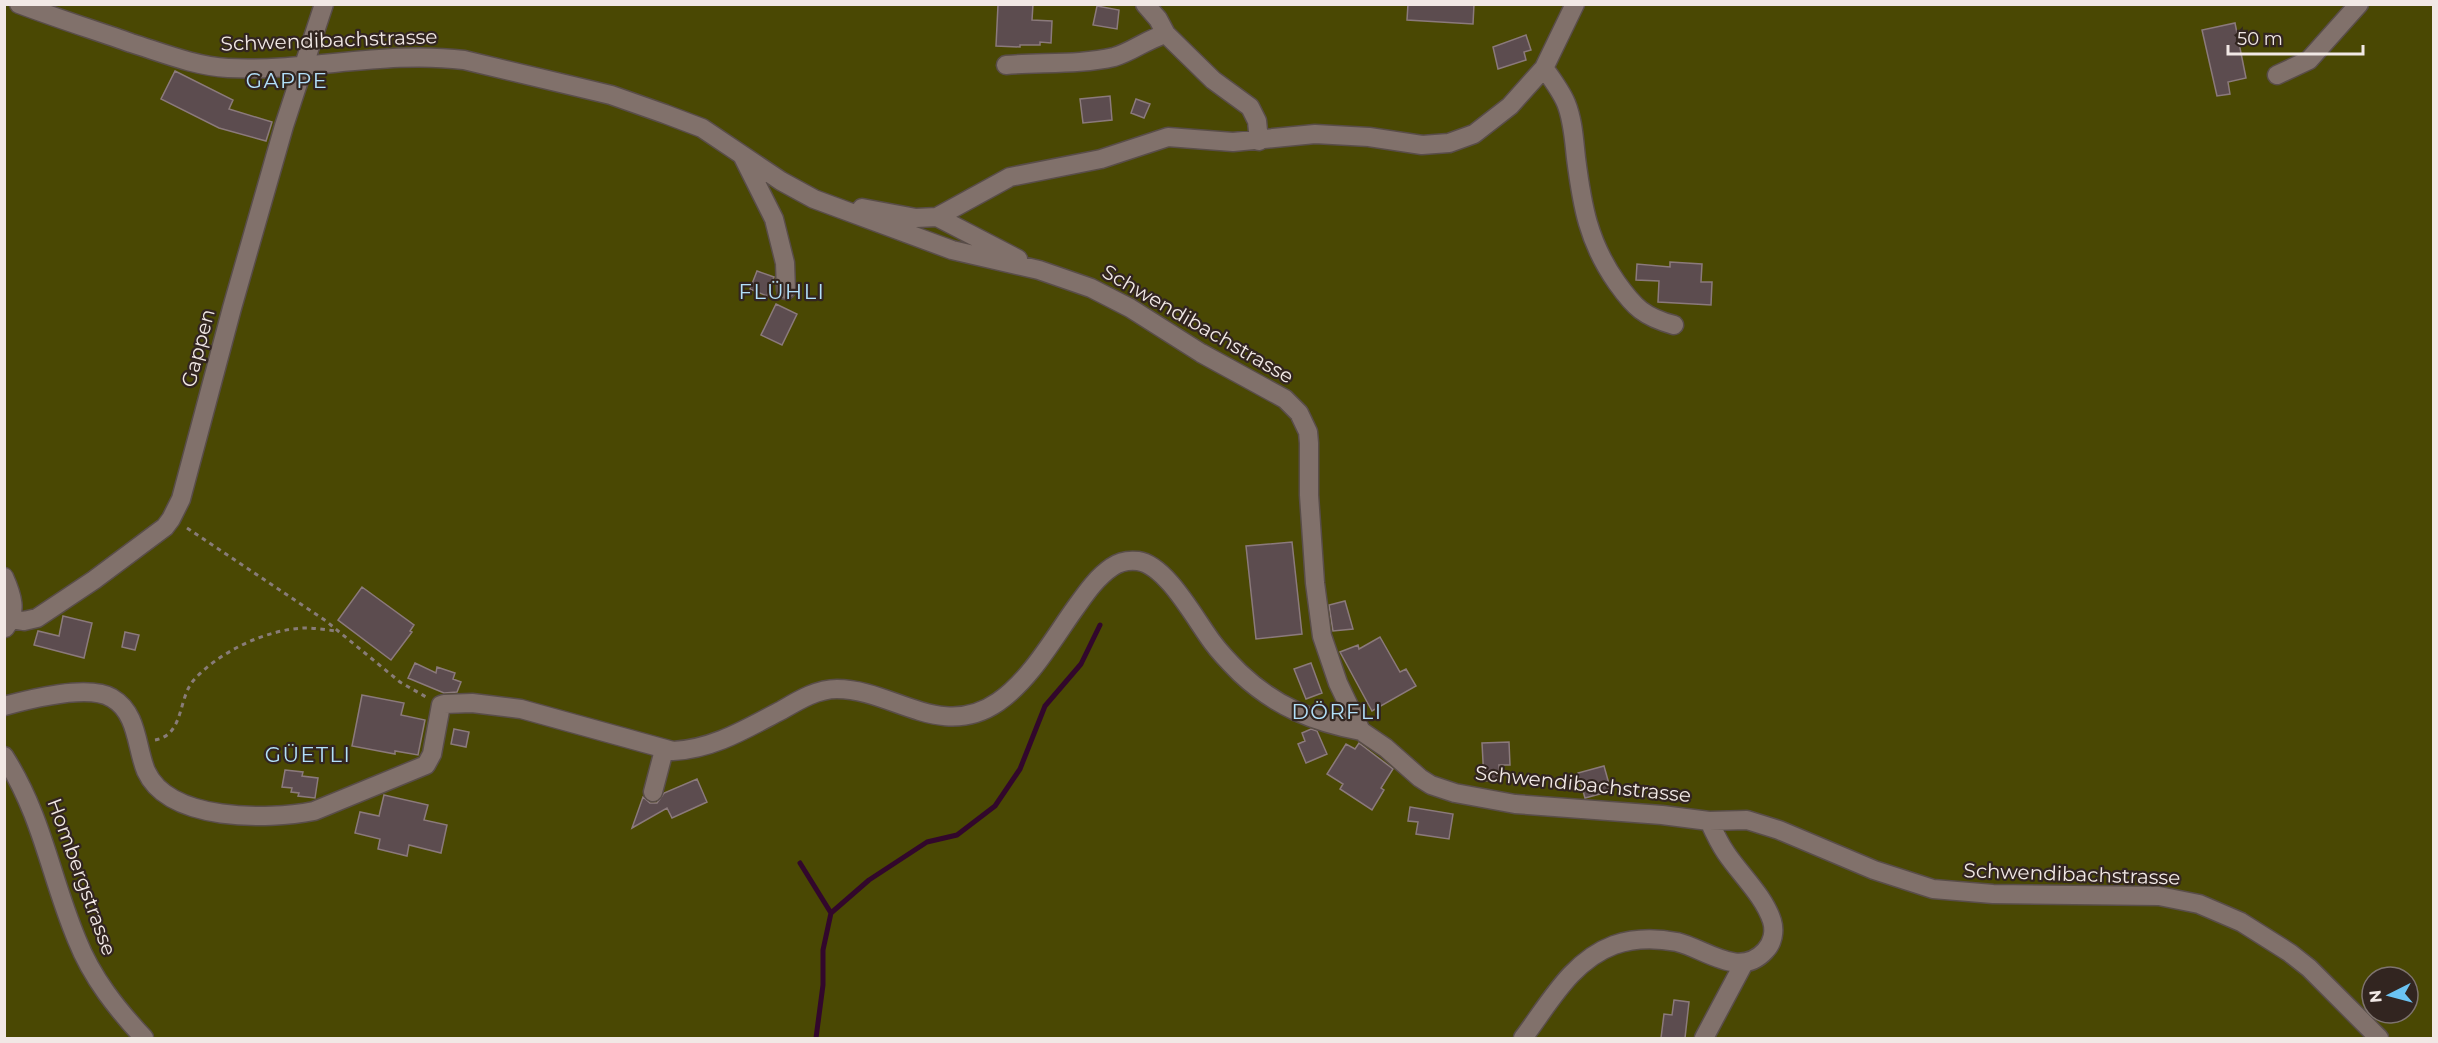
<svg xmlns="http://www.w3.org/2000/svg" width="2438" height="1043" viewBox="0 0 2438 1043" font-family="Montserrat,sans-serif">
<rect width="100%" height="100%" fill="#3d2f2a"/>
<!-- green -->
<path fill="#4a4803" fill-rule="evenodd" d="M5 5H2433V1038H5ZM2372 977H2408V1013H2372Z"/>
<g fill="none" stroke-linecap="round" stroke-linejoin="round">
<!-- stream -->
<path stroke="#32072c" stroke-width="5" d="M800 863 831 913
M816 1038 823 985V950L831 913 869 880 927 842 957 835 995 806 1020 769 1045 706 1081 664 1100 625"/>
</g>
<!-- building -->
<path fill="#5c4c4f" stroke="#8b7a7c" stroke-width="1.5" d="M1033 4 1032 20 1052 21 1051 43 1040 42V45H1020V47L996 46 998 5Z
M1408 4H1474L1473 24 1407 20Z
M1097 6 1119 10 1117 29 1093 25Z
M2235 23 2246 78 2228 82 2230 94 2217 96 2202 30Z
M1526 35 1531 50 1524 52 1526 60 1498 69 1493 47Z
M175 71 233 100 229 109 272 122 266 141 219 128 161 99Z
M1110 96 1112 120 1083 123 1080 99Z
M1136 99 1150 104 1144 118 1131 113Z
M1670 262 1702 264 1701 282H1712L1711 305 1658 302 1659 281 1636 280 1637 264 1670 267Z
M757 271 774 277 767 296 750 289Z
M776 304 797 314 782 345 761 335Z
M1292 542 1302 634 1256 639 1246 546Z
M362 587 414 625 410 631 412 632 391 660 338 620Z
M1345 601 1353 629 1333 631 1329 605Z
M63 616 92 623 84 658 34 645 38 631 59 636Z
M125 632 139 635 135 650 122 647Z
M1380 637 1400 672 1406 669 1416 686 1372 711 1340 652 1358 645 1359 649Z
M415 663 436 673 437 667 455 673 453 679 461 682 457 692 444 693 408 678Z
M1311 663 1322 693 1306 699 1294 669Z
M362 695 404 703 401 715 425 720 418 755 395 751V754L352 746Z
M454 729 469 732 466 747 451 744Z
M1311 729 1317 731 1327 754 1306 763 1298 744 1305 741 1302 733Z
M1509 742 1510 765H1499L1500 780 1484 781 1482 743Z
M1359 743 1393 769 1381 788 1384 790 1372 810 1340 789 1343 784 1327 774 1346 744 1355 749Z
M1604 766 1611 791 1585 798 1578 773Z
M285 770 303 772 302 776 318 778 315 798 298 796 299 793 291 792 292 788 282 787Z
M697 779 707 802 672 818 667 808 632 828 643 797 650 803H657L664 793Z
M384 795 428 805 424 820 447 825 441 853 409 845 407 856 378 849 380 839 355 833 360 812 379 816Z
M1410 807 1453 814 1449 839 1416 834 1418 822 1408 821Z
M1674 1000 1689 1002 1685 1038H1661L1664 1014 1672 1015Z"/>
<g fill="none" stroke-linecap="round" stroke-linejoin="round">
<defs>
<path id="minor" d="M19 4C56 18 94 30 131 43 163 53 194 66 228 68 307 72 385 50 464 60L611 95 665 114 702 128 781 181 814 199 952 250 1039 270 1091 288 1130 308 1201 353 1285 399 1299 413 1308 432 1309 443V495L1315 583 1322 636 1338 683 1361 731 1386 748 1420 778 1431 785 1455 793 1515 804 1662 815 1709 821 1747 820 1779 830 1874 870 1933 889 1993 894 2159 896 2199 904 2241 922 2290 953 2309 968 2379 1038
M1145 4 1158 19 1166 34
M1006 65C1041 62 1080 65 1114 57 1132 52 1147 39 1166 34L1213 80 1250 107 1257 121 1259 141
M1544 68C1552 79 1561 91 1566 103 1573 120 1574 140 1576 158 1582 205 1588 242 1617 283 1634 307 1644 317 1674 325
M2277 75 2309 60 2359 4
M742 155 774 219 785 263 786 290
M862 208 916 218 937 217 1010 177 1101 159 1168 137 1233 142 1315 134 1369 137 1422 145 1449 143 1474 134 1510 106 1544 68 1575 4
M937 217 1018 259
M4 577C12 595 18 612 5 628
M12 619 24 621 37 618 94 580 165 527 171 519 181 499 232 308 284 126 324 4
M4 706C30 699 89 684 112 698 138 713 136 747 146 771 169 822 268 820 314 811L426 765 432 754 441 705 444 704 472 703 521 709 673 751C714 749 747 728 782 710 799 700 817 689 837 689 892 689 941 741 998 702 1031 679 1053 639 1076 607 1086 593 1097 577 1112 567 1119 562 1129 560 1138 561 1167 565 1196 621 1213 643 1221 654 1231 664 1240 673 1276 707 1314 722 1361 731
M4 756C43 817 50 876 77 940 92 978 117 1009 144 1038
M653 792 664 750
M1523 1038C1549 1004 1571 961 1614 945 1634 938 1656 938 1677 942 1706 949 1739 979 1765 951 1773 943 1775 931 1772 921 1764 896 1740 874 1726 853 1719 843 1714 832 1709 821
M1704 1038 1744 963"/>
</defs>
<!-- minor casing -->
<use href="#minor" stroke="#594d49" stroke-width="21"/>
<!-- path -->
<path stroke="#887c78" stroke-width="3" stroke-dasharray="4.5 4.5" stroke-linecap="butt" d="M187 528 326 621 400 682 426 697
M155 740C184 735 178 699 193 681 218 652 267 629 305 628 316 628 327 630 337 631"/>
<!-- minor -->
<use href="#minor" stroke="#81716b" stroke-width="18"/>
</g>
<g text-anchor="middle" stroke-width="4.5" stroke-linejoin="round" paint-order="stroke">
<!-- street labels -->
<g font-size="20" fill="#f1e8e5" stroke="#322520">
<text transform="translate(329 40) rotate(-2)" y="7">Schwendibachstrasse</text>
<text transform="translate(1198 324) rotate(30)" y="7">Schwendibachstrasse</text>
<text transform="translate(198 348) rotate(-75)" y="7">Gappen</text>
<text transform="translate(1583 784) rotate(6)" y="7">Schwendibachstrasse</text>
<text transform="translate(2072 874) rotate(2)" y="7">Schwendibachstrasse</text>
<text transform="translate(82 877) rotate(70)" y="7">Hombergstrasse</text>
</g>
<!-- neighbourhood labels -->
<g font-size="21" letter-spacing="1.5" fill="#b2e0fa" stroke="#322520">
<text x="287" y="88">GAPPE</text>
<text x="782" y="299">FLÜHLI</text>
<text x="1337" y="719">DÖRFLI</text>
<text x="308" y="762">GÜETLI</text>
</g>
</g>
<!-- border -->
<rect width="2438" height="1043" fill="none" stroke="#f1e8e5" stroke-width="12"/>
<!-- north arrow -->
<g transform="translate(2390 995) rotate(264)"><circle r="28" fill="#322520" stroke="#7e736f" stroke-width="1.5"/>
<path d="M0-4.5L10 22L0 15L-10 22Z" fill="#6bc3f2"/>
<text y="-9" font-size="16" font-weight="bold" text-anchor="middle" fill="#f1e8e5">N</text>
</g>
<!-- scale -->
<path d="M2228 45v9h135v-9" fill="none" stroke="#f1e8e5" stroke-width="3"/>
<text x="2237" y="45" font-size="18" fill="#f1e8e5" stroke="#322520" stroke-width="4.5" paint-order="stroke">50 m</text>
</svg>
